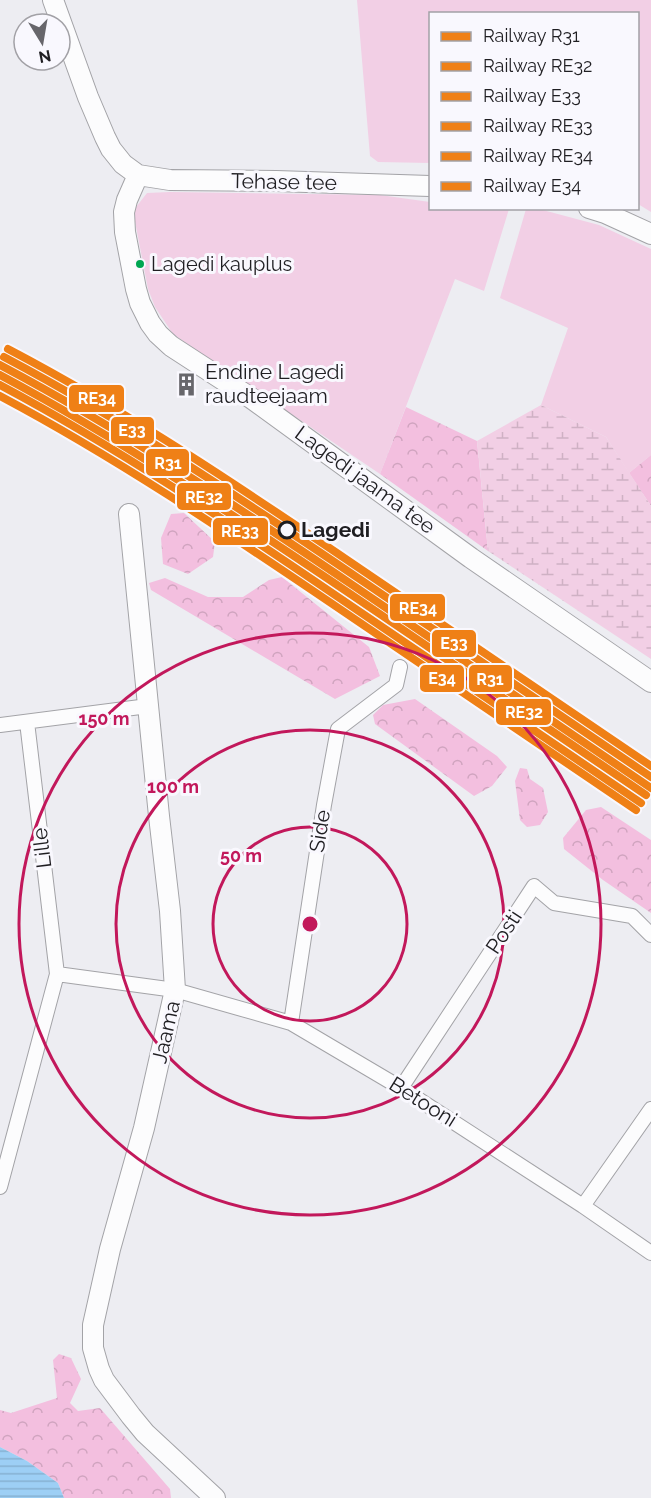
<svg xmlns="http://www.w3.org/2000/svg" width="651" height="1498" viewBox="0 0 651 1498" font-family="Raleway,sans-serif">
<defs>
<pattern id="forest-crowns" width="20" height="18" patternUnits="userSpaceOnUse" patternTransform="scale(1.5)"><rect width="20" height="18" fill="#f3bfdf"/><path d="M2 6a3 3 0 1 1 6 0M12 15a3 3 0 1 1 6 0" fill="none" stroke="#d0a4bf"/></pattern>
<pattern id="wetland-marsh" width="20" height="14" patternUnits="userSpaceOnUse" patternTransform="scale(1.5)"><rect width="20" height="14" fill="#f2cfe5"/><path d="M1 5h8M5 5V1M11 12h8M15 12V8" fill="none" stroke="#cfb1c4"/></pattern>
<pattern id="water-rules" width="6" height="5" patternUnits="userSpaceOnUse" patternTransform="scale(1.5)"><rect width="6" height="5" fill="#9dcff5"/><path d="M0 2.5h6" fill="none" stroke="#87b1d2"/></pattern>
</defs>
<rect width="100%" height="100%" fill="#ededf2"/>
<!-- grass -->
<path fill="#f2cfe5" d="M357 0H651V212L638 204V14H430V163L378 162 370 156Z
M170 192 380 195 430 202V208L509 209 484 291 455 279 380 474 173 334 155 307 148 289 133 211 147 193Z
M526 209H539L599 225 651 249V455L629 473 606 437 541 405 568 328 500 298Z"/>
<!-- forest -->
<path fill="url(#forest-crowns)" d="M406 407 477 441 488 551 380 474Z
M651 455V506L629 473Z
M184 513 215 542 213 557 188 574 163 564 161 538 171 514Z
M282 577 369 647 380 676 335 699 151 590 149 583 165 578 208 597H243L269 580Z
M415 699 497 756 507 767 492 786 474 796 375 724 373 715 383 705Z
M520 768 527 769 530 779 543 788 548 812 540 825 527 827 520 820 515 781Z
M601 807 651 840V913L603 880 564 849 563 838 586 810Z
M59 1354 71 1358 81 1379 70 1403 78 1411 100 1408 170 1489 171 1498H64L58 1483 27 1461 0 1447V1410L11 1413 57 1398 53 1360Z"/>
<!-- wetland -->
<path fill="url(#wetland-marsh)" d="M541 405 606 437 651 506V659L488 551 477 441Z"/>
<!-- water -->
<path fill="url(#water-rules)" d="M0 1447 27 1461 58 1483 64 1498H0Z"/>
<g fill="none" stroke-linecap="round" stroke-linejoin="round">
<defs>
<path id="street" d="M0 725 148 706
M57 974 175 990 291 1023 401 1088 583 1206 651 1253
M291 1023 324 805 338 729 396 685 400 667
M401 1088 534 886 554 903 632 916 651 935
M0 1187 57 974 27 722
M583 1206 651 1109"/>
<path id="secondary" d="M53 0 88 97 105 137 111 149 123 164 138 175 170 180 276 181 430 186
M138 175 127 200 124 212 125 232 136 289 140 303 150 323 158 334 171 346 251 398 471 558 651 682
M589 208 605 213 651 234
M129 514 159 816 170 911 175 990 144 1128 110 1249 93 1325V1348L99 1369 104 1380 131 1416 145 1433 215 1498"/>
</defs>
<!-- street casing -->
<use href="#street" stroke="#a3a3a7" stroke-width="16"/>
<!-- secondary casing -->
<use href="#secondary" stroke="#a3a3a7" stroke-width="22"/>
<!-- street -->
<use href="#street" stroke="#fcfcfd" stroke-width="14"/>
<!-- secondary -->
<use href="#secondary" stroke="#fcfcfd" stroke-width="20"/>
<defs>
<path id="rail-1" d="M0 365C123 430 239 508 354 586 453 653 552 721 651 788"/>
<path id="rail-2" d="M0 375C120 439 233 515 346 591 446 659 546 727 646 795"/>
<path id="rail-3" d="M4 357C127 422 243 500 358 578 456 644 553 711 651 777"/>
<path id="rail-4" d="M0 385C118 448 228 522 338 597 439 665 540 734 641 803"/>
<path id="rail-5" d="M8 349C132 414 247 492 362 570 458 635 555 701 651 766"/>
<path id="rail-6" d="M0 396C115 457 223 530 331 603 433 672 534 741 636 810"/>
</defs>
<!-- rail-1 casing -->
<use href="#rail-1" stroke="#f9f8fe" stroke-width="12"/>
<!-- rail-2 casing -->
<use href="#rail-2" stroke="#f9f8fe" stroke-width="12"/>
<!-- rail-3 casing -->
<use href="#rail-3" stroke="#f9f8fe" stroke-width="12"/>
<!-- rail-4 casing -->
<use href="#rail-4" stroke="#f9f8fe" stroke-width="12"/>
<!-- rail-5 casing -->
<use href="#rail-5" stroke="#f9f8fe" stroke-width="12"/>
<!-- rail-6 casing -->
<use href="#rail-6" stroke="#f9f8fe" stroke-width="12"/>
<!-- rail-1 -->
<use href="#rail-1" stroke="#ef8016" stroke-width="8"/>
<!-- rail-2 -->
<use href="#rail-2" stroke="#ef8016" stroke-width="8"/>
<!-- rail-3 -->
<use href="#rail-3" stroke="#ef8016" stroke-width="8"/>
<!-- rail-4 -->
<use href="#rail-4" stroke="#ef8016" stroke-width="8"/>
<!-- rail-5 -->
<use href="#rail-5" stroke="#ef8016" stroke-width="8"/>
<!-- rail-6 -->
<use href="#rail-6" stroke="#ef8016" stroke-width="8"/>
</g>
<!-- distance rings -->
<g fill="none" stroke="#c2185b" stroke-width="3">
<circle cx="310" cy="924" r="97"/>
<circle cx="310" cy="924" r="194"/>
<circle cx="310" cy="924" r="291"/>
</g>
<!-- icons -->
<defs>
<symbol id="building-bare" viewBox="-9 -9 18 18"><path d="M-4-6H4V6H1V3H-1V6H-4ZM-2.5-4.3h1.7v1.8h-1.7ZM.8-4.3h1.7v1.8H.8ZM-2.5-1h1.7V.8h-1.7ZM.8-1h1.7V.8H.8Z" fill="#67666b" stroke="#f9f8fe" stroke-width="2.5" paint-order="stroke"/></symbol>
</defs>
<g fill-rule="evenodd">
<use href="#building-bare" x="170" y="368" width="33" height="33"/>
</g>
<!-- markers -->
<circle fill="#00a651" stroke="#f9f8fe" stroke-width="2" cx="140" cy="264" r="5"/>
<circle fill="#f9f8fe" stroke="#1f1e22" stroke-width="3" cx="287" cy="530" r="8"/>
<g text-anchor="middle" stroke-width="6" stroke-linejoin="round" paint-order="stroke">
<!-- bus labels -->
<g font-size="20" fill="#1f1e22" stroke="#f9f8fe" text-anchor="start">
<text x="151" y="271">Lagedi kauplus</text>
</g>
<!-- street labels -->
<g font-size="21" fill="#1f1e22" stroke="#f9f8fe">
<text transform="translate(284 182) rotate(1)" y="7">Tehase tee</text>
<text transform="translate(365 480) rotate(36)" y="7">Lagedi jaama tee</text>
<text transform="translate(320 831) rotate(-81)" y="7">Side</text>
<text transform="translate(42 848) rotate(-97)" y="7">Lille</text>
<text transform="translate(504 932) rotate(-57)" y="7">Posti</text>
<text transform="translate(166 1032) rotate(-77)" y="7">Jaama</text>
<text transform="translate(423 1102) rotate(32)" y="7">Betooni</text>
</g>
<!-- poi labels -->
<g font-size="21" fill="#1f1e22" stroke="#f9f8fe" text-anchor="start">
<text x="205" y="379">Endine Lagedi<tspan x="205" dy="24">raudteejaam</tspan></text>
</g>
<!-- stop labels -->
<g font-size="21" font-weight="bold" fill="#1f1e22" stroke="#f9f8fe" text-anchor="start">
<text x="301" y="537">Lagedi</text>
</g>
</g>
<circle cx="310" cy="924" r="9" fill="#c2185b" stroke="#f9f8fe" stroke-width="3"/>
<g font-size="18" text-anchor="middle" font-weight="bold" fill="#c2185b" stroke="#f9f8fe" stroke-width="6" stroke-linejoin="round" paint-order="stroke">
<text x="104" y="725">150 m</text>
<text x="173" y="793">100 m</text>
<text x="241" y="862">50 m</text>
</g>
<g stroke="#f9f8fe" stroke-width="2">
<rect x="68" y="384" width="57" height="29" rx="6" fill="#ef8016"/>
<rect x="110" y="416" width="45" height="29" rx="6" fill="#ef8016"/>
<rect x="145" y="448" width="45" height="29" rx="6" fill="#ef8016"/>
<rect x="176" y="482" width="56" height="29" rx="6" fill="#ef8016"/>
<rect x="212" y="517" width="57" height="29" rx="6" fill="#ef8016"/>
<rect x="389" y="593" width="57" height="29" rx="6" fill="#ef8016"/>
<rect x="431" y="629" width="46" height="29" rx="6" fill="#ef8016"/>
<rect x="419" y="664" width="46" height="29" rx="6" fill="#ef8016"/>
<rect x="468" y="664" width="45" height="29" rx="6" fill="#ef8016"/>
<rect x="495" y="698" width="57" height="28" rx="6" fill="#ef8016"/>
</g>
<g font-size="16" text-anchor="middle" font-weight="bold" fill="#fff">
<text x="97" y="404">RE34</text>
<text x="132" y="436">E33</text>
<text x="168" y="469">R31</text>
<text x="204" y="503">RE32</text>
<text x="240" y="537">RE33</text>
<text x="418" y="614">RE34</text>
<text x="454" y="649">E33</text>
<text x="442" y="684">E34</text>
<text x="490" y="685">R31</text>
<text x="524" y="718">RE32</text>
</g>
<!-- legend -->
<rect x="429" y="12" width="210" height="198" fill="#f9f8fe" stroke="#a2a1a6" stroke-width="1.5"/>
<rect x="441" y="32" width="30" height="9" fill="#ef8016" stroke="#a2a1a6" stroke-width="1.5"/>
<text x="483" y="42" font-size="18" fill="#1f1e22">Railway R31</text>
<rect x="441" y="62" width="30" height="9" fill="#ef8016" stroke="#a2a1a6" stroke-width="1.5"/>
<text x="483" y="72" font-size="18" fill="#1f1e22">Railway RE32</text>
<rect x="441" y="92" width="30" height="9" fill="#ef8016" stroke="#a2a1a6" stroke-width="1.5"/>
<text x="483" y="102" font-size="18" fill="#1f1e22">Railway E33</text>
<rect x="441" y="122" width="30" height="9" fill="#ef8016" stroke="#a2a1a6" stroke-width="1.5"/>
<text x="483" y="132" font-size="18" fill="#1f1e22">Railway RE33</text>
<rect x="441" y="152" width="30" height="9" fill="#ef8016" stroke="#a2a1a6" stroke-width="1.5"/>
<text x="483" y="162" font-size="18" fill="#1f1e22">Railway RE34</text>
<rect x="441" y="182" width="30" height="9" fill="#ef8016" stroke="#a2a1a6" stroke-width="1.5"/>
<text x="483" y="192" font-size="18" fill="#1f1e22">Railway E34</text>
<!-- north arrow -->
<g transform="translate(42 42) rotate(169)"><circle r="28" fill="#f9f8fe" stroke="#a2a1a6" stroke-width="1.5"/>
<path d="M0-4.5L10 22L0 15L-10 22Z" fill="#67666b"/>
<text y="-9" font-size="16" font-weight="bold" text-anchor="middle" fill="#1f1e22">N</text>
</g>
</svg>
